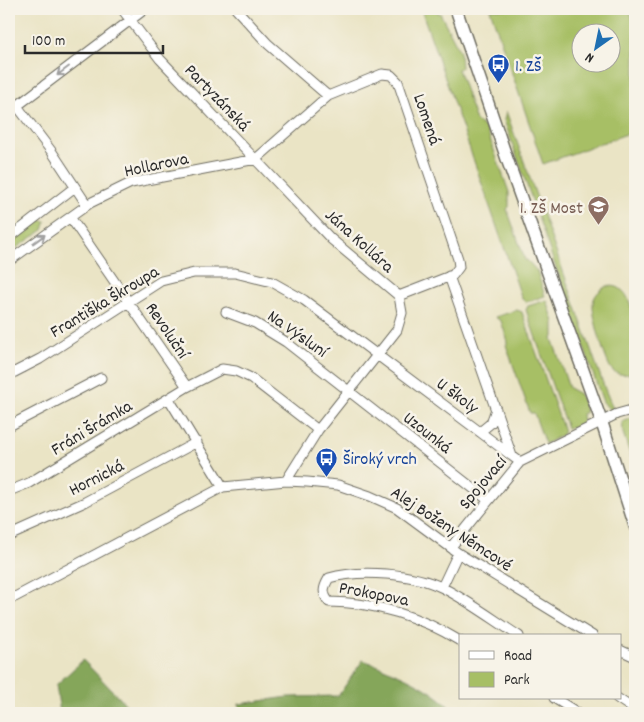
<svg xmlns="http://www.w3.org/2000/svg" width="644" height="722" viewBox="0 0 644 722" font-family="Dekko,sans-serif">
<rect width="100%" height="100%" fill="#f7f3e8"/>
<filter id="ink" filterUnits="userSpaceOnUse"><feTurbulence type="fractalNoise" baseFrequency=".02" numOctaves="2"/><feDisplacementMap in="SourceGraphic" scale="10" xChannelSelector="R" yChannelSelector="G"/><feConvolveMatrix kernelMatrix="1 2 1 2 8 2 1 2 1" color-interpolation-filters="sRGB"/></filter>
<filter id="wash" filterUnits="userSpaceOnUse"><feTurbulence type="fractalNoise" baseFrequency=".0096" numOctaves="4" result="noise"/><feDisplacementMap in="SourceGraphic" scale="20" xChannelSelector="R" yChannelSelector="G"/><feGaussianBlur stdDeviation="1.12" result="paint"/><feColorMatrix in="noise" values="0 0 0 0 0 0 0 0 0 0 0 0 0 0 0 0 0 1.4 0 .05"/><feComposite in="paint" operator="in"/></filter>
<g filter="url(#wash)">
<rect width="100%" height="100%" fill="#eae4c5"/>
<!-- green -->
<path fill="#a7bf65" stroke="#697548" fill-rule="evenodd" d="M421 9H436L438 13H440L460 52 461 68 458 69 476 121 486 128 509 192V207L507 209 525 260H527L537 271 545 296 526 302 522 299Z
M490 9H629L635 26V131L543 164ZM612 32V62H582V32Z
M506 111 605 389 614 411 609 409 603 402 504 120Z
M39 220 46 221 43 230 9 253V243Z
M607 286C610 286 616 286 619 288 639 299 635 352 635 372 628 375 620 376 613 371 606 366 593 317 593 307 592 297 599 290 607 286Z
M547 300 554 322V337L552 338 569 388 580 394 586 412 582 414 583 422 574 428H567L526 310 528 306Z
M517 310 522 312 564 431 562 435 545 444 534 413H530L506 345 508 342 501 321 495 317Z
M635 416V469L623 433 622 422Z"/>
<!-- forest -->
<path fill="#85a65a" stroke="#586842" d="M83 660 134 713H60L56 685Z
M363 660C390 670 438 689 454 713H240L239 704 288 697 338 696Z"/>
</g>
<g filter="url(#ink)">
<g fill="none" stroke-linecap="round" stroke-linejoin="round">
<defs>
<path id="minor" d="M122 9 160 59 331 239 399 296 402 313 397 330 318 430 286 481
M236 9 268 44 328 96
M17 106 52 152 87 205
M9 112 145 9
M70 217 187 387
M9 238 75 187
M9 261 90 203 131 183 256 159 328 96 382 74 391 75 398 82 458 259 459 267 453 275 399 296
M449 276 512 456
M226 312 255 323 286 342 488 500
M9 375 40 359 161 281 194 273H235L272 282 304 300 520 462
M169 399 223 487
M9 426 101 378
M480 432 491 423 496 409
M9 491 29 483 187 387 222 369 236 371 251 378 318 430
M9 536 85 502 197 442
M451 547 520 462 617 414 635 409
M442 587 458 553
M9 598 15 597 223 487 286 481 307 482 338 485 370 496 397 508 458 553 593 636
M460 641C421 617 375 602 329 602 322 593 323 588 329 578 360 569 413 573 443 588 469 601 494 620 519 636
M620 650 635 657
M554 698 578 713
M617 698 635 710"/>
<path id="tertiary" d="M456 9 507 159 602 423 635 526"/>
</defs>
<!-- minor casing -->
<use href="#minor" stroke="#6e6c61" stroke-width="11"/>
<!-- tertiary casing -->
<use href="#tertiary" stroke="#6e6c61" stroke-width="14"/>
<!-- minor -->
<use href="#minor" stroke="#fff" stroke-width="9"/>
<!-- tertiary -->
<use href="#tertiary" stroke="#fff" stroke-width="11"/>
</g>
<!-- one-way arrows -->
<defs><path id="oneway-shaft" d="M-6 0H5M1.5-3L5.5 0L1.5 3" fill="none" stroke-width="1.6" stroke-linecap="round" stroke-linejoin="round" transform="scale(1.25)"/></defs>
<g stroke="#a0a0a0">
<use href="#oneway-shaft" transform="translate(63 71) rotate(143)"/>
<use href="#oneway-shaft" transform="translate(39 239) rotate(-36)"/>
</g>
</g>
<!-- icons -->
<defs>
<symbol id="bus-pin" viewBox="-11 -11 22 30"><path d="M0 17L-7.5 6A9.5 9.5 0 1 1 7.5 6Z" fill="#1a4fb4" stroke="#f7f3e8"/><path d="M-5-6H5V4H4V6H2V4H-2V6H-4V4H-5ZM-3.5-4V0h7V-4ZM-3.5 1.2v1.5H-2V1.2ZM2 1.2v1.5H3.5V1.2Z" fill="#fff"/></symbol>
<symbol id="school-pin" viewBox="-11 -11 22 30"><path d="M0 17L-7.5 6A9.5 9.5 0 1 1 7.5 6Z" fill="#8d6e63" stroke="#f7f3e8"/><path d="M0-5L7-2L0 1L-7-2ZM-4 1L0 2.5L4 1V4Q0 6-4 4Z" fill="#fff"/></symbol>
</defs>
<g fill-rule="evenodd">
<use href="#bus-pin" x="486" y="52" width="25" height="34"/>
<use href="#school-pin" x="586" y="194" width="25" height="34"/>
<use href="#bus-pin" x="314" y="446" width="25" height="34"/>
</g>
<g text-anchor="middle" stroke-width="5" stroke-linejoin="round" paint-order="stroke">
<!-- transit labels -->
<g font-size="18" fill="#164399" stroke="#f7f3e8" text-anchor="start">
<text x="515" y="71">1. ZŠ</text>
<text x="343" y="464">Široký vrch</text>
</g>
<!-- street labels -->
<g font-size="18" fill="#2b2b2b" stroke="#f7f3e8">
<text transform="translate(218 97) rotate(46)" y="6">Partyzánská</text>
<text transform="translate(428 119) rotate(71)" y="6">Lomená</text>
<text transform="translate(156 164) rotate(-12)" y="6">Hollarova</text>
<text transform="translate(360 240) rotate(42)" y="6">Jána Kollára</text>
<text transform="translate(104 301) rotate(-31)" y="6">Františka Škroupa</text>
<text transform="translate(168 330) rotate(56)" y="6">Revoluční</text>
<text transform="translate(298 333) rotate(35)" y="6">Na Výsluní</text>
<text transform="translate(458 395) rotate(37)" y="6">U školy</text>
<text transform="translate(91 427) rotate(-31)" y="6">Fráni Šrámka</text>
<text transform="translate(428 432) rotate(38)" y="6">Uzounká</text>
<text transform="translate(96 477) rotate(-27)" y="6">Hornická</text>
<text transform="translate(482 482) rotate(-50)" y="6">Spojovací</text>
<text transform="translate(452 528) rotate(33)" y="6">Alej Boženy Němcové</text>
<text transform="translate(374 593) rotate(11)" y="6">Prokopova</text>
</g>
<!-- education labels -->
<g font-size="18" fill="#785e54" stroke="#f7f3e8" text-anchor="end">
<text x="583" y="213">1. ZŠ Most</text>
</g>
</g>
<!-- margin -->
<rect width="644" height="722" fill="none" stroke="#f7f3e8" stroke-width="30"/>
<!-- legend -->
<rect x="459" y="634" width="162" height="65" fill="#f7f3e8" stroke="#a5a39c"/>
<rect x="469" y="651" width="25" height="8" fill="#ffffff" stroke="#a5a39c"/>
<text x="504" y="660" font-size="15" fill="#2b2b2b">Road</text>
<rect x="469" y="672" width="25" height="15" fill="#a7bf65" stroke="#a5a39c"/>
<text x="504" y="684" font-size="15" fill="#2b2b2b">Park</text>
<!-- north arrow -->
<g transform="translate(596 48) rotate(213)"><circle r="24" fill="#f7f3e8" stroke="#a5a39c"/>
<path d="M0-4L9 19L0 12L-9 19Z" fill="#1f6fb2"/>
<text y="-8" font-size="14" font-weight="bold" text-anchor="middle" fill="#2b2b2b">N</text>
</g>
<!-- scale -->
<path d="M25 45v8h138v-8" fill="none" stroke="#2b2b2b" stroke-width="2.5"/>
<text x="32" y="45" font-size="15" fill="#2b2b2b" stroke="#f7f3e8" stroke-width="4" paint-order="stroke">100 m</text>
</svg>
